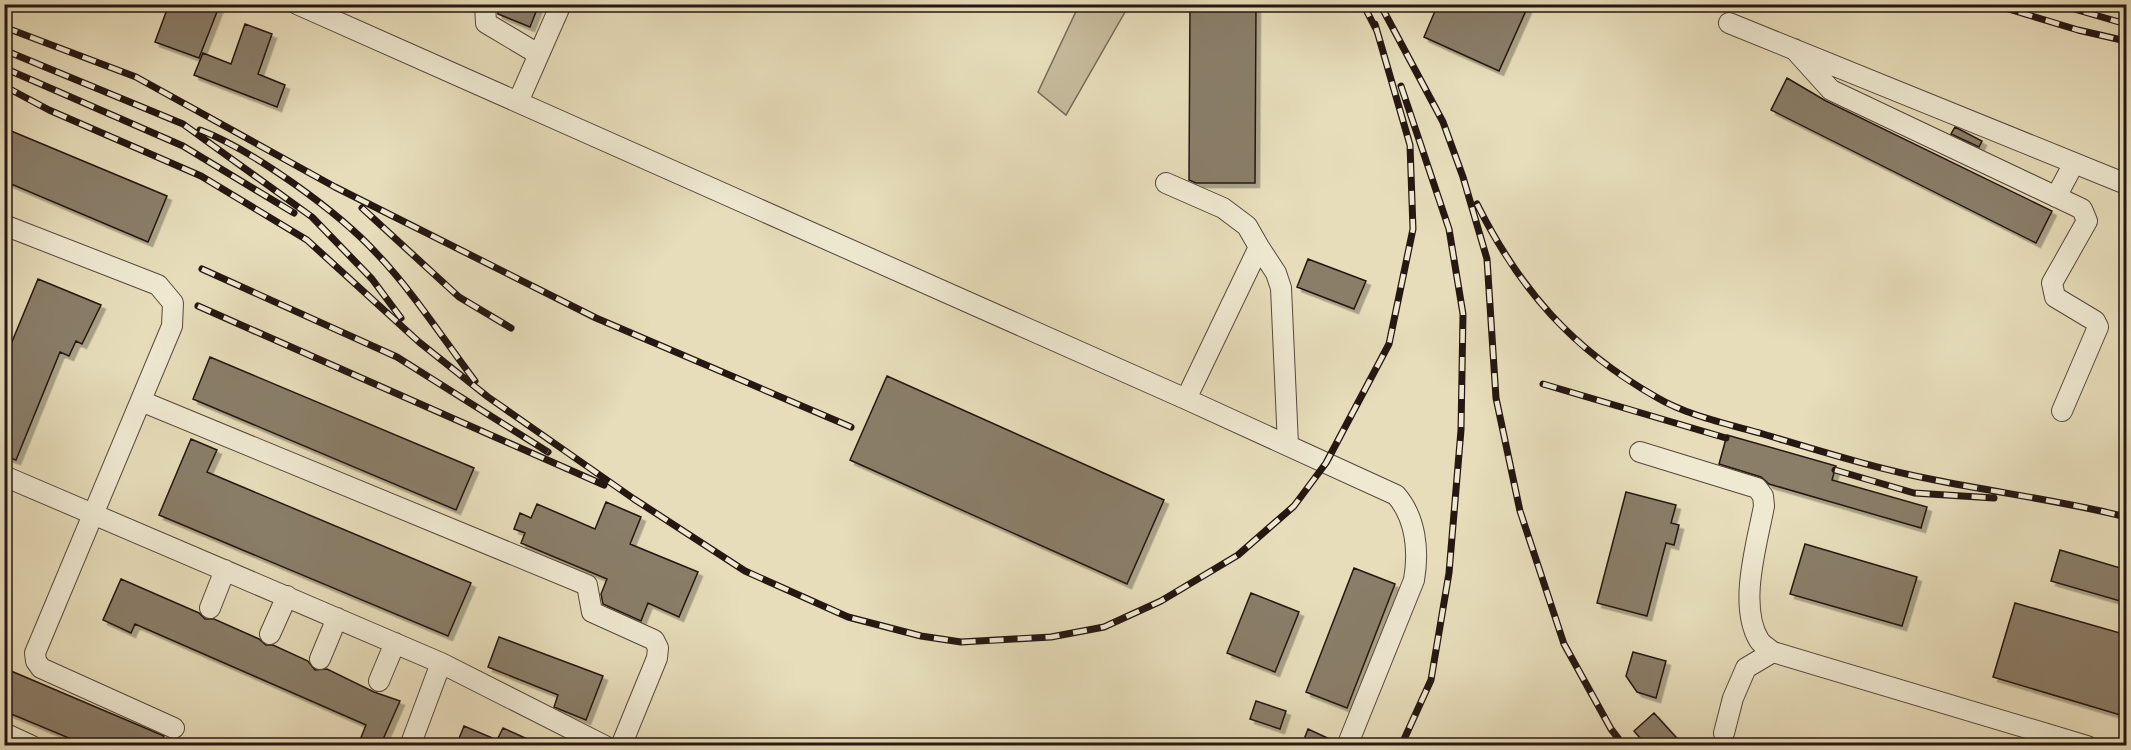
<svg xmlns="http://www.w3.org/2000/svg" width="2131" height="750" viewBox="0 0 2131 750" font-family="'EB Garamond',serif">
<defs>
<filter id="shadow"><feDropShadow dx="4.5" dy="4.5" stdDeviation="0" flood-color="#0004"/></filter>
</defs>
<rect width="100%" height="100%" fill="#e7ddba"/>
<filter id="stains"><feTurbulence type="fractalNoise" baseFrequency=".00333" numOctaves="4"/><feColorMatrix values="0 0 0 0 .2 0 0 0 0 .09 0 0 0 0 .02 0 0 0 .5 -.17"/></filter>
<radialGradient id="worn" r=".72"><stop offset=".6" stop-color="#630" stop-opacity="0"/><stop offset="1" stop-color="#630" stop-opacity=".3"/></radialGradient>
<!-- green -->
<path fill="#c6bb9d" stroke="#766957" stroke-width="1.5" d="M1079 5H1129L1066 115 1038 92Z"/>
<!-- building -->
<path fill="#8a7e69" stroke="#251711" stroke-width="1.5" filter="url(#shadow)" d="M169 4H220L199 58 155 42Z
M497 4H539L530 27 498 14Z
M1190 4H1256L1255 183H1196L1189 180Z
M1438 4H1529L1499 71 1424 37Z
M245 24 272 34 258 74 285 85 277 107 194 75 203 53 231 64Z
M1787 78 1826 101 2052 211 2036 243 1771 110Z
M1955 127 1982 141 1979 147 1951 134Z
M4 128 167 196 148 242 4 181Z
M1308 259 1366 281 1354 309 1297 287Z
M38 279 101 305 82 344 76 341 69 356 60 352 16 460 4 456V361Z
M210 357 474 468 456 510 193 399Z
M887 376 1164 500 1127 584 850 460Z
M1727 435 1836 466 1832 480 1927 507 1921 528 1769 484 1761 477 1719 464Z
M191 439 217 450 207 472 471 583 448 636 159 515Z
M1626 492 1676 505 1671 523 1679 525 1674 545 1666 543 1647 616 1597 603Z
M606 502 641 517 630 544 698 572 679 617 648 603 641 621 603 604 601 594 607 579 521 543 525 533 514 529 520 513 531 518 537 504 595 529Z
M1805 544 1917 577 1902 626 1790 594Z
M2060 550 2127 570V603L2051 581Z
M1354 568 1395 584 1347 708 1306 692Z
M121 579 199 613 205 619H214L259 639 266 645H273L308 661 315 670 327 669 374 692 400 701 380 746 360 740 366 725 135 624 131 633 103 620Z
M1251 593 1299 612 1275 672 1227 653Z
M2015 603 2127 635V717L1993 677Z
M499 637 603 676 586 720 554 707 558 695 488 667Z
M1633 652 1666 661 1656 698 1637 692 1626 676Z
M4 668 164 736 160 746H88L4 711Z
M1256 701 1286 711 1280 729 1250 719Z
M1654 713 1684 746H1647L1634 731Z
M464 726 497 740 503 728 543 746H456Z
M1308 729 1336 742 1335 746H1310L1303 742Z"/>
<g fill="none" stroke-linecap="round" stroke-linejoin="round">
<defs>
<path id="minor" d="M297 4 1186 399 1396 495C1416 518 1419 551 1414 580L1347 746
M485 4 486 23 538 54
M1729 23 2126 184
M1794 49 1831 90 2082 209 2087 221 2052 283 2055 297 2095 321 2098 327 2062 411
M518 102 561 4
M1166 183 1223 208 1247 226 1259 247 1186 399
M2056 197 2074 163
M4 225 158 285 173 303 172 326 35 653 36 661 41 668 174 728
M1259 247 1276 273 1281 288 1288 445
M141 401 587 585 592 612 654 640 658 648 657 658 621 746
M1640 452 1757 488 1763 496 1764 506C1757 544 1738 605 1759 640 1762 645 1769 649 1773 652L2087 746
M4 476 441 663 605 746
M210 608 225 570
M270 634 287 596
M320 659 337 618
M379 681 395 643
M4 733 32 746
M1724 733 1733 698 1746 668 1773 652
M410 746 441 663"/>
</defs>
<!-- minor casing -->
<use href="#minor" stroke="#56483b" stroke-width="22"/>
<!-- minor -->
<use href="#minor" stroke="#efe9d2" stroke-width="20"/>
<defs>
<path id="rail" d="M1363 4 1377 31
M1380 4 1443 122 1463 177 1487 259 1496 398 1520 511 1564 644 1611 729 1624 746
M1992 4 2078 30 2126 41
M2057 4 2126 24
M2120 4 2126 6
M4 27 136 77 335 187 596 318 851 427
M4 50 183 124 312 217 372 279 401 318
M4 68 183 146 294 213
M4 86 49 110 201 176 307 240 419 342 488 397 634 499 745 571 848 617 921 636 961 642 1051 637 1104 627 1161 601 1238 555 1294 506 1326 463 1389 344 1413 229 1410 145 1375 24
M1401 86 1449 229 1463 314 1461 430 1449 573 1431 680 1401 746
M200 130C253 150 339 212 378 255 413 292 444 340 475 381
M1477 204C1520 290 1572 349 1656 397 1688 416 1728 424 1763 434 1820 451 1877 469 1935 480 1999 493 2063 501 2126 517
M362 208 459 297 511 328
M202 269 397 357 548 452
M198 306 604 485
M1543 384 1726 438
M1835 470 1914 493 1994 498"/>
</defs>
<!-- rail casing -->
<use href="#rail" stroke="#251711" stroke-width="7"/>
<!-- rail -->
<use href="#rail" stroke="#efe9d2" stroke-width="4.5" stroke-dasharray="14" stroke-linecap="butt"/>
</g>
<!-- margin -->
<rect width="2131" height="750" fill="none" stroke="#e7ddba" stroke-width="24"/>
<rect x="6" y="6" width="2119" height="738" fill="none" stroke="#251711" stroke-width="3"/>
<rect x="12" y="12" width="2107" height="726" fill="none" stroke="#251711" stroke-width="1.5"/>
<rect width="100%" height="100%" filter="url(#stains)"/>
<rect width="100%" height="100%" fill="url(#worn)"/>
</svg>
